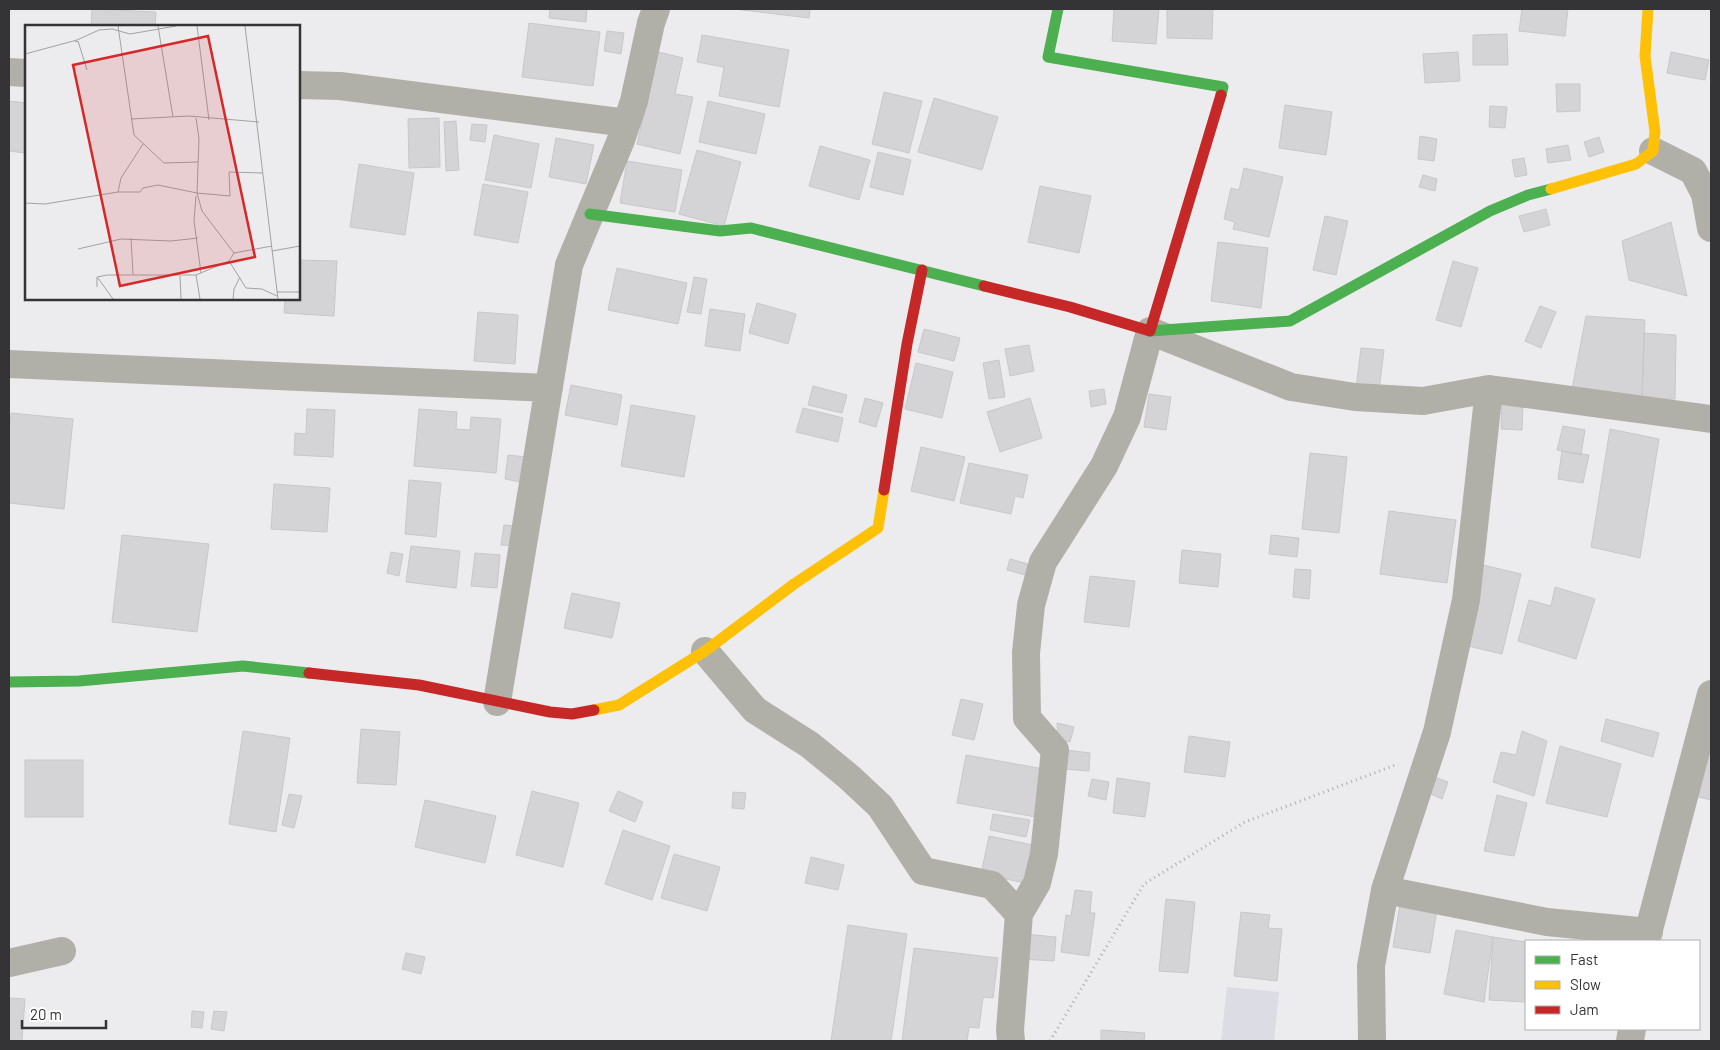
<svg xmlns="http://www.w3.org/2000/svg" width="1720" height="1050" viewBox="0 0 1720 1050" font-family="Barlow,sans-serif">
<rect width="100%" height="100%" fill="#ececef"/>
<!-- built -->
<path fill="#dbdce4" d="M1227 987 1279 992 1274 1041H1221Z"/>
<!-- building -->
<path fill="#d4d4d6" stroke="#c8c8ca" d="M92 9 156 12 155 26H91Z
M550 9H587L586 22 549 18Z
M734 9H810L809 18Z
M1114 9H1159L1156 44 1112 41Z
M1167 9H1213L1212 39 1167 38Z
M1522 9H1568L1565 36 1519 31Z
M529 23 600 32 593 86 522 77Z
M607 31 624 33 621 54 604 51Z
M1507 34 1508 65H1473V35Z
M702 35 789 50 779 107 719 96 724 67 697 62Z
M658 52 683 58 675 94 693 97 680 154 637 144Z
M1458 52 1460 81 1425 83 1423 54Z
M1671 52 1709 60 1705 80 1667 73Z
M1556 84H1580V111L1557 112Z
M884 92 922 101 909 153 872 144Z
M934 98 998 117 982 170 918 152Z
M9 101 26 103 25 153 9 151Z
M708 101 765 114 756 154 699 142Z
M1285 105 1332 112 1326 155 1279 148Z
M1490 106 1507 107 1505 128 1489 127Z
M439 118 440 167 409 168 408 119Z
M456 121 459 170 446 171 444 122Z
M472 124 487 125 485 142 470 140Z
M494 135 539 144 531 188 485 180Z
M1420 136 1437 139 1434 161 1418 159Z
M1599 137 1604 152 1589 157 1584 142Z
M556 138 594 145 586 184 549 177Z
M1568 145 1571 160 1548 163 1546 149Z
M820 146 870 160 859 200 809 186Z
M697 150 741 162 724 226 679 214Z
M878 152 911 160 903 195 870 187Z
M1524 158 1527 175 1515 177 1512 160Z
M627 161 682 170 675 212 620 203Z
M359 164 414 173 405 235 350 227Z
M1244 168 1283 177 1269 237 1233 229 1235 222 1224 219 1231 188 1239 190Z
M1423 175 1437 179 1435 191 1419 187Z
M483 184 528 192 518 243 474 235Z
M1040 186 1091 196 1079 253 1028 242Z
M1546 209 1550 225 1524 232 1519 216Z
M1325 216 1348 221 1336 275 1313 270Z
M1671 222 1687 296 1629 280 1622 241Z
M1218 242 1268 248 1261 308 1211 301Z
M299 260 337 261 334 316 284 313 285 299H299Z
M1453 261 1478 268 1461 327 1436 320Z
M617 268 687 283 678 324 608 310Z
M694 277 707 279 701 314 687 312Z
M757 303 796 314 788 344 749 333Z
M1540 306 1556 312 1541 348 1525 341Z
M710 309 745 314 740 351 705 346Z
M478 312 518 315 515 364 474 361Z
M1586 316 1645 320 1642 399 1572 389Z
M924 329 960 338 954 361 918 352Z
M1644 333 1676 335 1675 399H1642Z
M1029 345 1034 371 1010 376 1005 349Z
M1361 348 1384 350 1379 391 1356 388Z
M999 360 1005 397 989 399 983 363Z
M916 363 953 372 942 418 905 409Z
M571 385 622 395 617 425 565 415Z
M813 386 847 395 842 413 808 405Z
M1104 389 1106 404 1091 407 1089 391Z
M1149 394 1171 397 1166 430 1144 427Z
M865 398 883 403 876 427 859 422Z
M1030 398 1042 438 1000 452 987 412Z
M1502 402 1523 404 1522 430 1501 429Z
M631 405 695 416 684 477 621 466Z
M803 408 843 418 838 442 796 432Z
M307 409 335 410 333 457 294 455 295 433 306 434Z
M419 409 457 412 456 429 470 430 471 417 501 419 496 473 414 466Z
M11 413 73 419 64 509 9 503V435Z
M1563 426 1585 430 1581 455 1557 450Z
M1610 429 1659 439 1640 558 1591 547Z
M921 447 965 457 954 501 911 491Z
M1562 451 1589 455 1583 483 1558 479Z
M1310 453 1347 457 1339 533 1302 529Z
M508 455 525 457 521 482 505 479Z
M969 463 1028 475 1023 498 1015 496 1011 514 960 503Z
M409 480 441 483 436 537 405 534Z
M274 484 330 488 327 532 271 529Z
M1389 511 1456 520 1447 583 1380 574Z
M504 525 516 526 514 546 501 545Z
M122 535 209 544 197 632 112 622Z
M1271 535 1299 538 1297 557 1269 554Z
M411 546 460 551 456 588 406 582Z
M1182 550 1221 554 1218 587 1179 583Z
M391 552 403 554 399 576 387 573Z
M475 553 500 555 497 588 471 586Z
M1010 559 1028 564 1025 575 1007 570Z
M1483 565 1521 574 1502 654 1464 645Z
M1295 569 1311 570 1309 599 1293 597Z
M1090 576 1135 581 1129 627 1084 622Z
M1555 587 1595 599 1576 659 1518 641 1529 600 1551 606Z
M572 593 620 603 612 638 564 628Z
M961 699 983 704 974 740 952 735Z
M1711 718V800L1691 795Z
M1606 719 1659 733 1653 757 1601 741Z
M1057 723 1074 727 1070 742 1058 739Z
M361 729 400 732 396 785 357 783Z
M243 731 290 738 276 832 229 824Z
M1522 731 1547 741 1534 796 1493 782 1501 752 1516 755Z
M1189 736 1230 742 1225 777 1184 772Z
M1560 746 1621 764 1607 817 1546 803Z
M1066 750 1090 753 1089 771 1064 769Z
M966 755 1044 769 1036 817 957 803Z
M25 760H83V817H25Z
M1432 776 1448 782 1442 799 1426 792Z
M1117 778 1150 783 1145 817 1113 813Z
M1092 779 1109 782 1106 800 1088 796Z
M532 791 579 803 563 867 516 855Z
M618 791 643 802 635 822 609 811Z
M733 792 746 793 744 809 732 808Z
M289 794 302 796 294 828 282 825Z
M1497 795 1527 803 1514 856 1484 851Z
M425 800 496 816 485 863 415 847Z
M993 814 1030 820 1026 837 990 830Z
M623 830 670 846 652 900 605 884Z
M989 836 1033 845 1025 883 981 874Z
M674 854 720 867 707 911 661 898Z
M811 857 844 865 838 890 805 883Z
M1075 890 1092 892 1090 913H1095L1089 956 1061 952 1066 915 1071 916Z
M1166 899 1195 902 1188 973 1159 971Z
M1400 904 1437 910 1430 953 1393 947Z
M1241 912 1270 915 1268 928 1282 929 1277 981 1234 976Z
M848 925 907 934 891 1041H831Z
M1456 930 1493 937 1484 1002 1444 994Z
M1024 934 1056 937 1054 961 1022 959Z
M1493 937 1526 942V1002L1489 1000Z
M914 948 998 958 993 998 983 997 979 1028 969 1027 967 1041H902Z
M406 953 425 957 421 974 402 969Z
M9 998 25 999 22 1041H9Z
M192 1011 204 1012 202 1028 191 1027Z
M214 1011 227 1012 224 1031 211 1029Z
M1101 1030 1145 1033 1144 1041H1101Z"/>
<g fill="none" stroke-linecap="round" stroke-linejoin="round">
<!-- path -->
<path stroke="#aeada9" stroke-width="3" stroke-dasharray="1 4" stroke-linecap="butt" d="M1050 1041 1144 884 1245 822 1398 764"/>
<!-- street -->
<path stroke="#b0b0a9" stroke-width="28" d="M9 72 26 73
M299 85 340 86 627 123
M1653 151 1693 171 1705 194 1711 228
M9 364 549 388
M705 651 755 710 810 745 849 777 880 806 923 871 992 885 1019 914 1010 1030 1011 1041
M497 702 569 265 621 140 634 101 651 23 656 9
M1385 890 1547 922 1649 932
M1019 914 1037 883 1044 854 1055 750 1027 718 1026 653 1031 605 1043 562 1104 466 1127 417 1150 331 1291 387 1355 397 1423 401 1489 389 1711 419
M1646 941 1711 694
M9 963 62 951
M1372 1041 1371 966 1385 890 1437 732 1466 600 1489 389
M1630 1041 1632 1029"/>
<!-- fast -->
<path stroke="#4caf50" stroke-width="11" d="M1058 9 1048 57 1223 87 1221 95
M590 214 720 231 751 228 984 286
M1150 331 1290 321 1490 211 1528 195 1551 189
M9 682 79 681 243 666 309 673"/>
<!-- slow -->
<path stroke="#ffc107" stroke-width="11" d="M1551 189 1636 164 1653 151 1655 132 1645 56 1648 9
M594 710 619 705 705 651 794 584 878 528 884 490"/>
<!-- jam -->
<path stroke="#c62828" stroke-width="11" d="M984 286 1070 307 1150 331 1221 95
M884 490 907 344 922 270
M309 673 419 685 550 712 572 714 594 710"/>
</g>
<!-- overview -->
<g transform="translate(25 25)">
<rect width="275" height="275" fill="#ececef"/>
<path fill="none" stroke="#a2a2a5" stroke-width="1" d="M93 1 109 110 139 138 173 137M133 1 148 92M172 1 184 95M220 1 253 274M50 17 53 16 62 45M0 29 52 15 74 5 87 4 105 9 151 1M171 93 174 114 172 168 205 171 204 147 238 148M106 94 164 91 234 97M93 167H115L118 163 133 160 172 168M172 168 177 186 209 228 247 221M171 171 169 196 176 248M0 178 20 179 93 167 96 153 118 119M106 213 108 249M53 224 96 214 146 216 173 213M247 226 275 221M204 236 221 263 237 264 252 271M171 250 175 274M155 251 156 274M73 253 88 274M72 262V252L82 250H171L204 236 209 228M252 267H275M208 274 209 264 215 252"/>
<path fill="#d62828" fill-opacity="0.15" stroke="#d62828" stroke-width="2.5" d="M183 11 230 232 95 261 48 40Z"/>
<rect width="275" height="275" fill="none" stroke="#343436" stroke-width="2.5"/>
</g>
<!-- border -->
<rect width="1720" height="1050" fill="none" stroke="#343436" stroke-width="20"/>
<!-- legend -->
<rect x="1525" y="940" width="175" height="90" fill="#ffffff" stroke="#aeaeaf"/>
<rect x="1535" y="956" width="25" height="8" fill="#4caf50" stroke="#aeaeaf"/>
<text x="1570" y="965" font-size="15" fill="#343436">Fast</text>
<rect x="1535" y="981" width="25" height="8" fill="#ffc107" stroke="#aeaeaf"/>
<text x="1570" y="990" font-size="15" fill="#343436">Slow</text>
<rect x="1535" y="1006" width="25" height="8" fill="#c62828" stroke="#aeaeaf"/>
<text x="1570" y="1015" font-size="15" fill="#343436">Jam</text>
<!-- scale -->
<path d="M22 1020v8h84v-8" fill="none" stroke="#343436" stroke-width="2.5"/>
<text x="30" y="1020" font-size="15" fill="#343436" stroke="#ffffff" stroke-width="4" paint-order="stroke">20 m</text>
</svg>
